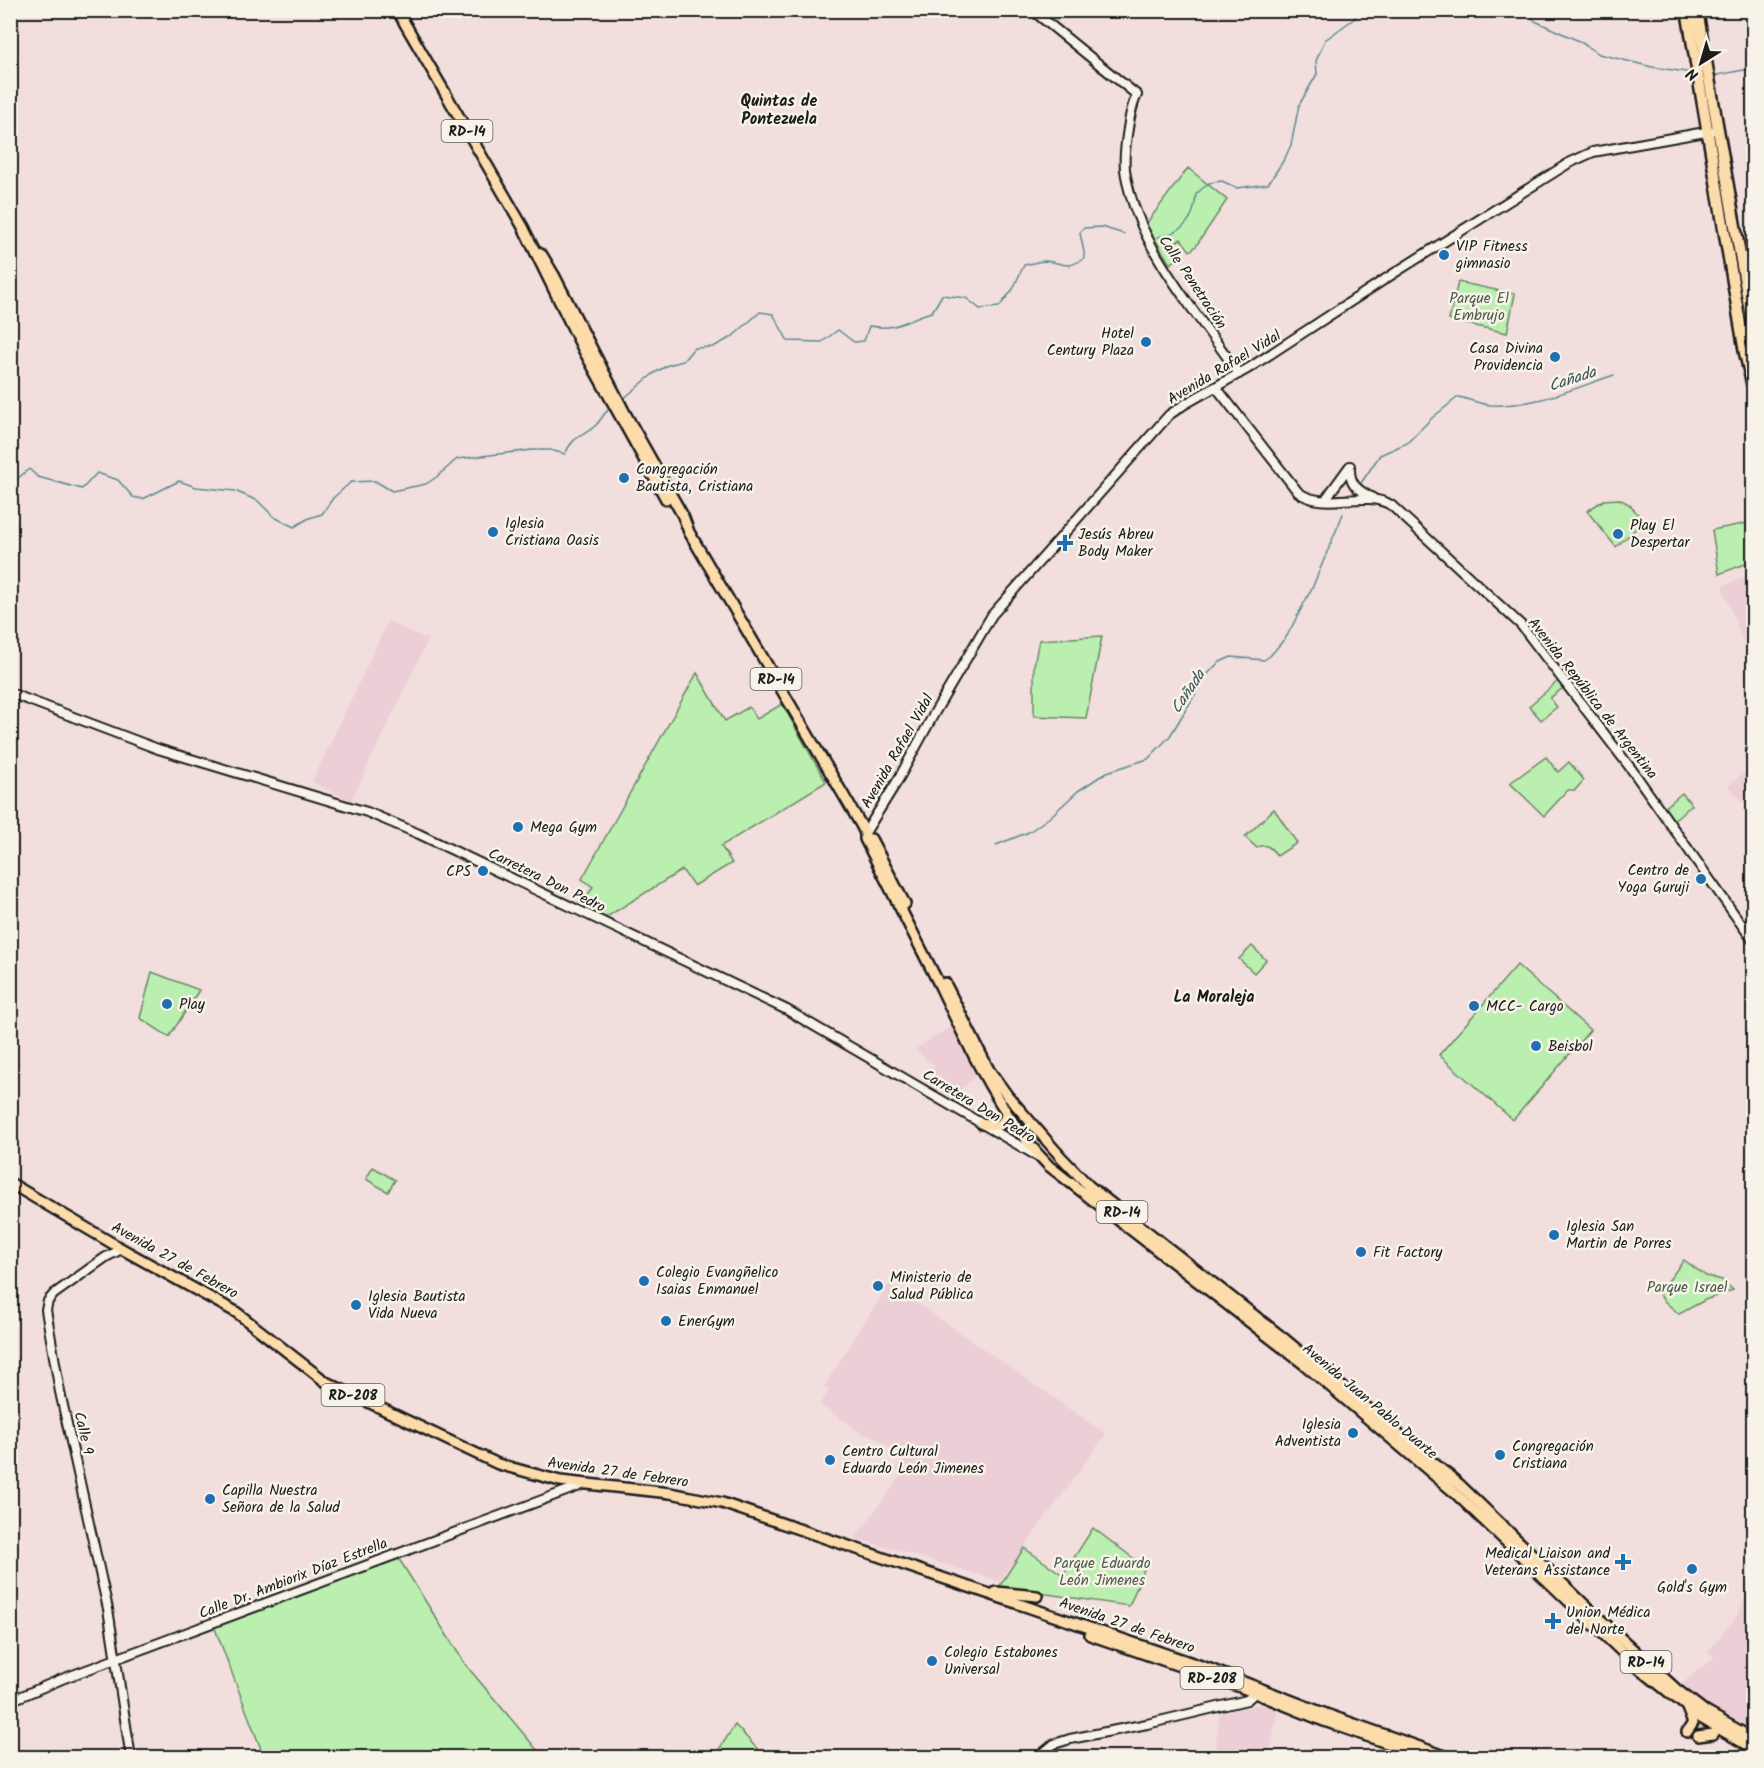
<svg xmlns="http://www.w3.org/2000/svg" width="1764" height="1768" viewBox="0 0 1764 1768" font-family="Kalam,sans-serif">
<rect width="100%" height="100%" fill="#f1dedd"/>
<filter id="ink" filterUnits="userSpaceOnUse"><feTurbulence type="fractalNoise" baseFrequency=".0167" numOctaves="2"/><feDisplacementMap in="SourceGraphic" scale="12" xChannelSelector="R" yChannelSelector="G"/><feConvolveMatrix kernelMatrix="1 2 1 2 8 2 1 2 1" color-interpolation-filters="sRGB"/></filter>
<g filter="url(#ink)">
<!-- built -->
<path fill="#eccfd6" d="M1753 574V640L1744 644 1722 586Z
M388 621 428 640 351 801 312 782Z
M1753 746 1754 812 1753 813 1728 786 1751 767 1742 756Z
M955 1024 980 1073 950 1098 920 1080 935 1067 915 1049Z
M889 1284 1106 1434 1000 1581 855 1538 902 1474 896 1469 904 1457 868 1433 866 1436 820 1404 829 1390 824 1386Z
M1753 1592 1754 1732 1750 1737 1676 1689 1714 1657 1708 1651 1737 1616 1746 1596Z
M1259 1704 1278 1709 1269 1757H1231V1754L1215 1753 1220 1714Z"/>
<!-- green -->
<path fill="#baefb0" stroke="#6b8666" stroke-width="1.5" d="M1188 168 1227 200 1196 246 1190 251 1181 239 1175 243 1183 255 1170 264 1146 224Z
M1458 282 1515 294 1507 333 1449 320Z
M1619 499 1629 504 1644 521 1616 547 1587 511 1604 500Z
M1753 522V561L1719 574 1712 530Z
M1102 636 1086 718 1034 716V665L1039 640Z
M697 673 725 721 749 707 757 719 782 704 826 782 721 846 732 863 694 886 682 870 605 918 580 906 593 887 582 879Z
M1558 681 1563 688 1550 698 1557 707 1541 720 1529 706Z
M1546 757 1558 772 1569 762 1584 780 1575 790H1568L1544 816 1510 783Z
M1682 793 1692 805 1672 821 1663 809Z
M1274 809 1297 843 1277 856C1272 848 1265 842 1257 848L1245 837Z
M1252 946 1266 960 1254 973 1239 959Z
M1517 965 1590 1030 1513 1120 1439 1055Z
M152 972 199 990 169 1037 140 1018Z
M373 1167 395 1180 388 1192 366 1179Z
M1684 1260 1706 1276 1722 1280 1733 1290 1705 1300 1679 1314 1663 1300 1659 1293Z
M1093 1528 1145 1567 1129 1606 999 1587 1024 1548 1063 1575Z
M399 1559 465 1664 543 1757H264L214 1626Z
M735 1725 765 1757H714Z"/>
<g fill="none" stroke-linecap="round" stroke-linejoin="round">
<!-- stream -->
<path stroke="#5a8b8f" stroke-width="1.5" d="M1526 10 1535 21 1579 41 1599 54 1652 67 1693 73
M1712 76 1754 68
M1158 237C1184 232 1195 220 1196 194L1209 183 1222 181 1237 188 1268 184 1285 158 1291 145 1299 105 1317 74 1316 61 1325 40 1355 18 1357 10
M623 399 653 374 668 365 683 361 694 348 713 347 732 337 760 312 773 314 788 341 822 342 838 330 854 342 864 341 869 326C901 331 904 319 932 312L942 295 966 298 980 309 999 307 1013 289 1024 265C1031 264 1038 261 1045 261 1062 262 1067 271 1084 258V252L1080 233 1084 228 1102 227 1124 234
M10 485 29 469 38 477 82 489 97 473 118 480 133 497 143 499 179 481 196 487 235 491 258 501 274 517 294 527 309 518 322 514 333 498 351 482 375 481 392 491 426 484 438 476 457 459 532 450H550L565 454C574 434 583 438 596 425 602 419 604 412 612 407
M1359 486 1380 455 1407 443 1432 418 1458 397C1469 399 1480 404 1491 405 1534 407 1575 388 1614 375
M996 845 1029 832 1050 817 1078 791 1107 772 1148 759 1170 736 1206 676 1218 663 1231 657 1264 660 1270 656 1287 636 1313 586 1343 514"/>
<defs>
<path id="secondary" d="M1032 10 1137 95C1131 107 1129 121 1127 135 1125 148 1123 163 1126 176 1139 249 1198 314 1239 374
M1216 387 1298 492C1324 512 1363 489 1391 505L1521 625 1632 770 1754 942
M1350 466C1349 484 1357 490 1373 498
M1325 500 1349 467
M10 693 158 749 367 812 419 834 787 1010 1039 1157
M865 833 898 780 935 712 992 615 1169 415 1185 404 1249 368 1396 272 1569 163 1593 152 1711 131
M122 1249 106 1257 54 1294 48 1301 46 1310 60 1392 108 1609 131 1758
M10 1701 62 1679 585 1484
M1037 1758 1054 1744 1070 1739 1147 1724 1247 1700 1255 1693 1257 1689"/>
<path id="primary" d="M397 10 523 227 583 349 666 499
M537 252 542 255 554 275 626 415 683 516 689 532 861 825 865 833V839C890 888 915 937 940 986 970 1049 999 1115 1049 1166L1305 1365 1454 1492 1640 1669 1701 1718 1754 1749
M871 839 905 904
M945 983 989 1070 1007 1095 1061 1157 1089 1186 1282 1337 1460 1485 1589 1609 1676 1689 1706 1712 1754 1739
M982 1124 1000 1125 1005 1119 1006 1111
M10 1183 122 1249 236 1312 326 1382 498 1464 560 1481 670 1493 722 1503 1210 1669 1326 1714 1451 1758
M996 1592 1037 1596
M1090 1635 1243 1688 1324 1721 1429 1758
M1687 1732 1693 1723 1687 1708
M1698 1736 1713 1734 1720 1723"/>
<path id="highway" d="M1687 10 1745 353 1754 391
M1697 10 1754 334"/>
</defs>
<!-- secondary casing -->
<use href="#secondary" stroke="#1c1c1c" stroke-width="12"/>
<!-- primary casing -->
<use href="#primary" stroke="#1c1c1c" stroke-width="14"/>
<!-- highway casing -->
<use href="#highway" stroke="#1c1c1c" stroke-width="15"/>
<!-- secondary -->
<use href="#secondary" stroke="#f7f3e8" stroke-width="8"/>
<!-- primary -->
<use href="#primary" stroke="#fddcac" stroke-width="9"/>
<!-- highway -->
<use href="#highway" stroke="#fddcac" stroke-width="10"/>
</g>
</g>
<!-- markers -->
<g fill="#1f6fb2" stroke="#f7f3e8" stroke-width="2">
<circle cx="1444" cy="255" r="6"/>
<circle cx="1146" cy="342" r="6"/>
<circle cx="1555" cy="357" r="6"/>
<circle cx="624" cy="478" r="6"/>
<circle cx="493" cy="532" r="6"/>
<circle cx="1618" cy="534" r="6"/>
<path d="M1062 534h6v6h6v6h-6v6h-6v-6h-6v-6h6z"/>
<circle cx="518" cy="827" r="6"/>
<circle cx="483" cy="871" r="6"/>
<circle cx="1701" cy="879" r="6"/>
<circle cx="167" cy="1004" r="6"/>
<circle cx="1474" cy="1006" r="6"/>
<circle cx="1536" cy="1046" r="6"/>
<circle cx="1554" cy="1235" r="6"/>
<circle cx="1361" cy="1252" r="6"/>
<circle cx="644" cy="1281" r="6"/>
<circle cx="878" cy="1286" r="6"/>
<circle cx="356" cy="1305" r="6"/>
<circle cx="666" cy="1321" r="6"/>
<circle cx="1353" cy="1433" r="6"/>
<circle cx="1500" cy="1455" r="6"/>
<circle cx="830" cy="1460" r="6"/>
<circle cx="210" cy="1499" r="6"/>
<path d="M1620 1553h6v6h6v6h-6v6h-6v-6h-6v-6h6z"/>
<circle cx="1692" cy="1569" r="6"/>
<path d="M1550 1612h6v6h6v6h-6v6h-6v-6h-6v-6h6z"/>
<circle cx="932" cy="1661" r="6"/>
</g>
<g text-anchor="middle" stroke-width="5" stroke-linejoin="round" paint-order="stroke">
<!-- shield labels -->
<g fill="#f7f3e8" stroke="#5e5c59" stroke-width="1.5">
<rect x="441.5" y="120" width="51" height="22" rx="4.5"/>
<rect x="750.5" y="668" width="51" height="22" rx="4.5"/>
<rect x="1096.5" y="1201" width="51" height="22" rx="4.5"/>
<rect x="321.5" y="1384" width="63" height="22" rx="4.5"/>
<rect x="1620.5" y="1651" width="51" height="22" rx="4.5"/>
<rect x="1180.5" y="1667" width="63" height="22" rx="4.5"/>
</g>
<g font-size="14" font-weight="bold" fill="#1c1c1c">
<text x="467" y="136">RD-14</text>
<text x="776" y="684">RD-14</text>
<text x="1122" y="1217">RD-14</text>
<text x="353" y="1400">RD-208</text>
<text x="1646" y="1667">RD-14</text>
<text x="1212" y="1683">RD-208</text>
</g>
<!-- poi labels -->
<g font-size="15" fill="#1c1c1c" stroke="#f7f3e8" text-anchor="start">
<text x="1456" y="251">VIP Fitness<tspan x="1456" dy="17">gimnasio</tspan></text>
<text x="1134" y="338" text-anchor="end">Hotel<tspan x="1134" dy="17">Century Plaza</tspan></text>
<text x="1543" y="353" text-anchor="end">Casa Divina<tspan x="1543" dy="17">Providencia</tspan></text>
<text x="636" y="474">Congregación<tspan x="636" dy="17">Bautista, Cristiana</tspan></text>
<text x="505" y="528">Iglesia<tspan x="505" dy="17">Cristiana Oasis</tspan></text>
<text x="1630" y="530">Play El<tspan x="1630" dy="17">Despertar</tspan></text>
<text x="1078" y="539">Jesús Abreu<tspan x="1078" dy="17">Body Maker</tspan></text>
<text x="530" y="832">Mega Gym</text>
<text x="1689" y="875" text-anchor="end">Centro de<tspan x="1689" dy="17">Yoga Guruji</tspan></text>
<text x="471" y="876" text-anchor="end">CPS</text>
<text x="179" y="1009">Play</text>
<text x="1486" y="1011">MCC- Cargo</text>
<text x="1548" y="1051">Beisbol</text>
<text x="1566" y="1231">Iglesia San<tspan x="1566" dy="17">Martin de Porres</tspan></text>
<text x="1373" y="1257">Fit Factory</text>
<text x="656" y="1277">Colegio Evangñelico<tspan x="656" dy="17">Isaias Enmanuel</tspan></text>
<text x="890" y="1282">Ministerio de<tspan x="890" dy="17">Salud Pública</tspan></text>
<text x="368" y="1301">Iglesia Bautista<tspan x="368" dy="17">Vida Nueva</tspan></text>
<text x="678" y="1326">EnerGym</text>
<text x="1341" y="1429" text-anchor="end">Iglesia<tspan x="1341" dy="17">Adventista</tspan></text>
<text x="1512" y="1451">Congregación<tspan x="1512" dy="17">Cristiana</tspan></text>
<text x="842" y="1456">Centro Cultural<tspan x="842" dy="17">Eduardo León Jimenes</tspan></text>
<text x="222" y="1495">Capilla Nuestra<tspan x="222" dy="17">Señora de la Salud</tspan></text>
<text x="1610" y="1558" text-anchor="end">Medical Liaison and<tspan x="1610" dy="17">Veterans Assistance</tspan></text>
<text x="1692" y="1592" text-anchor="middle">Gold's Gym</text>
<text x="1566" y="1617">Union Médica<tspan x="1566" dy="17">del Norte</tspan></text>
<text x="944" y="1657">Colegio Estabones<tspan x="944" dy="17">Universal</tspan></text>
</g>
<!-- street labels -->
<g font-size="15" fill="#1c1c1c" stroke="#f7f3e8">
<text transform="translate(1193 282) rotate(56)" y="5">Calle Penetración</text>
<text transform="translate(1224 367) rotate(-31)" y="5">Avenida Rafael Vidal</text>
<text transform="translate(1593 698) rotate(52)" y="5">Avenida República de Argentina</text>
<text transform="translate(897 751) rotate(-60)" y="5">Avenida Rafael Vidal</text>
<text transform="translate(547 880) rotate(26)" y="5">Carretera Don Pedro</text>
<text transform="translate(979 1106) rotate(31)" y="5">Carretera Don Pedro</text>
<text transform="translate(175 1260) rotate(29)" y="5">Avenida 27 de Febrero</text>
<text transform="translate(1370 1401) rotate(40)" y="5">Avenida Juan Pablo Duarte</text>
<text transform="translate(84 1433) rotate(77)" y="5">Calle 9</text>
<text transform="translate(618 1472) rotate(8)" y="5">Avenida 27 de Febrero</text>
<text transform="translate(293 1578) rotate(-21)" y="5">Calle Dr. Ambiorix Díaz Estrella</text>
<text transform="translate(1127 1625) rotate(19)" y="5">Avenida 27 de Febrero</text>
</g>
<!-- park labels -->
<g font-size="15" fill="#4b5b48" stroke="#f7f3e8">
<text x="1479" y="303">Parque El<tspan x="1479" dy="17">Embrujo</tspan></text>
<text x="1687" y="1292">Parque Israel</text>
<text x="1102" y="1568">Parque Eduardo<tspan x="1102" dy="17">León Jimenes</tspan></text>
</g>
<!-- neighbourhood labels -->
<g font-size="16" font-weight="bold" fill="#1c1c1c" stroke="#f7f3e8">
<text x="779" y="106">Quintas de<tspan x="779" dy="18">Pontezuela</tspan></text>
<text x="1214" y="1002">La Moraleja</text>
</g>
<!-- water labels -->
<g font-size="16" font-style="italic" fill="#3b5455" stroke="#f7f3e8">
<text transform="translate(1572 378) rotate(-18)" y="6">Cañada</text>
<text transform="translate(1187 691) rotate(-56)" y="6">Cañada</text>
</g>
</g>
<!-- margin -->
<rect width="1764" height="1768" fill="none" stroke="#f7f3e8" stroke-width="36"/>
<rect x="18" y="18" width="1728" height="1732" fill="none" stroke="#1c1c1c" stroke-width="2" filter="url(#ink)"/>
<!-- north arrow -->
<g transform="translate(1701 63) rotate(217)" stroke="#f7f3e8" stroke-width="4.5" paint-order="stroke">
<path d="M0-4.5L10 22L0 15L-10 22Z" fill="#1c1c1c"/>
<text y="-9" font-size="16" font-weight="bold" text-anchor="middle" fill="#1c1c1c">N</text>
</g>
</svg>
